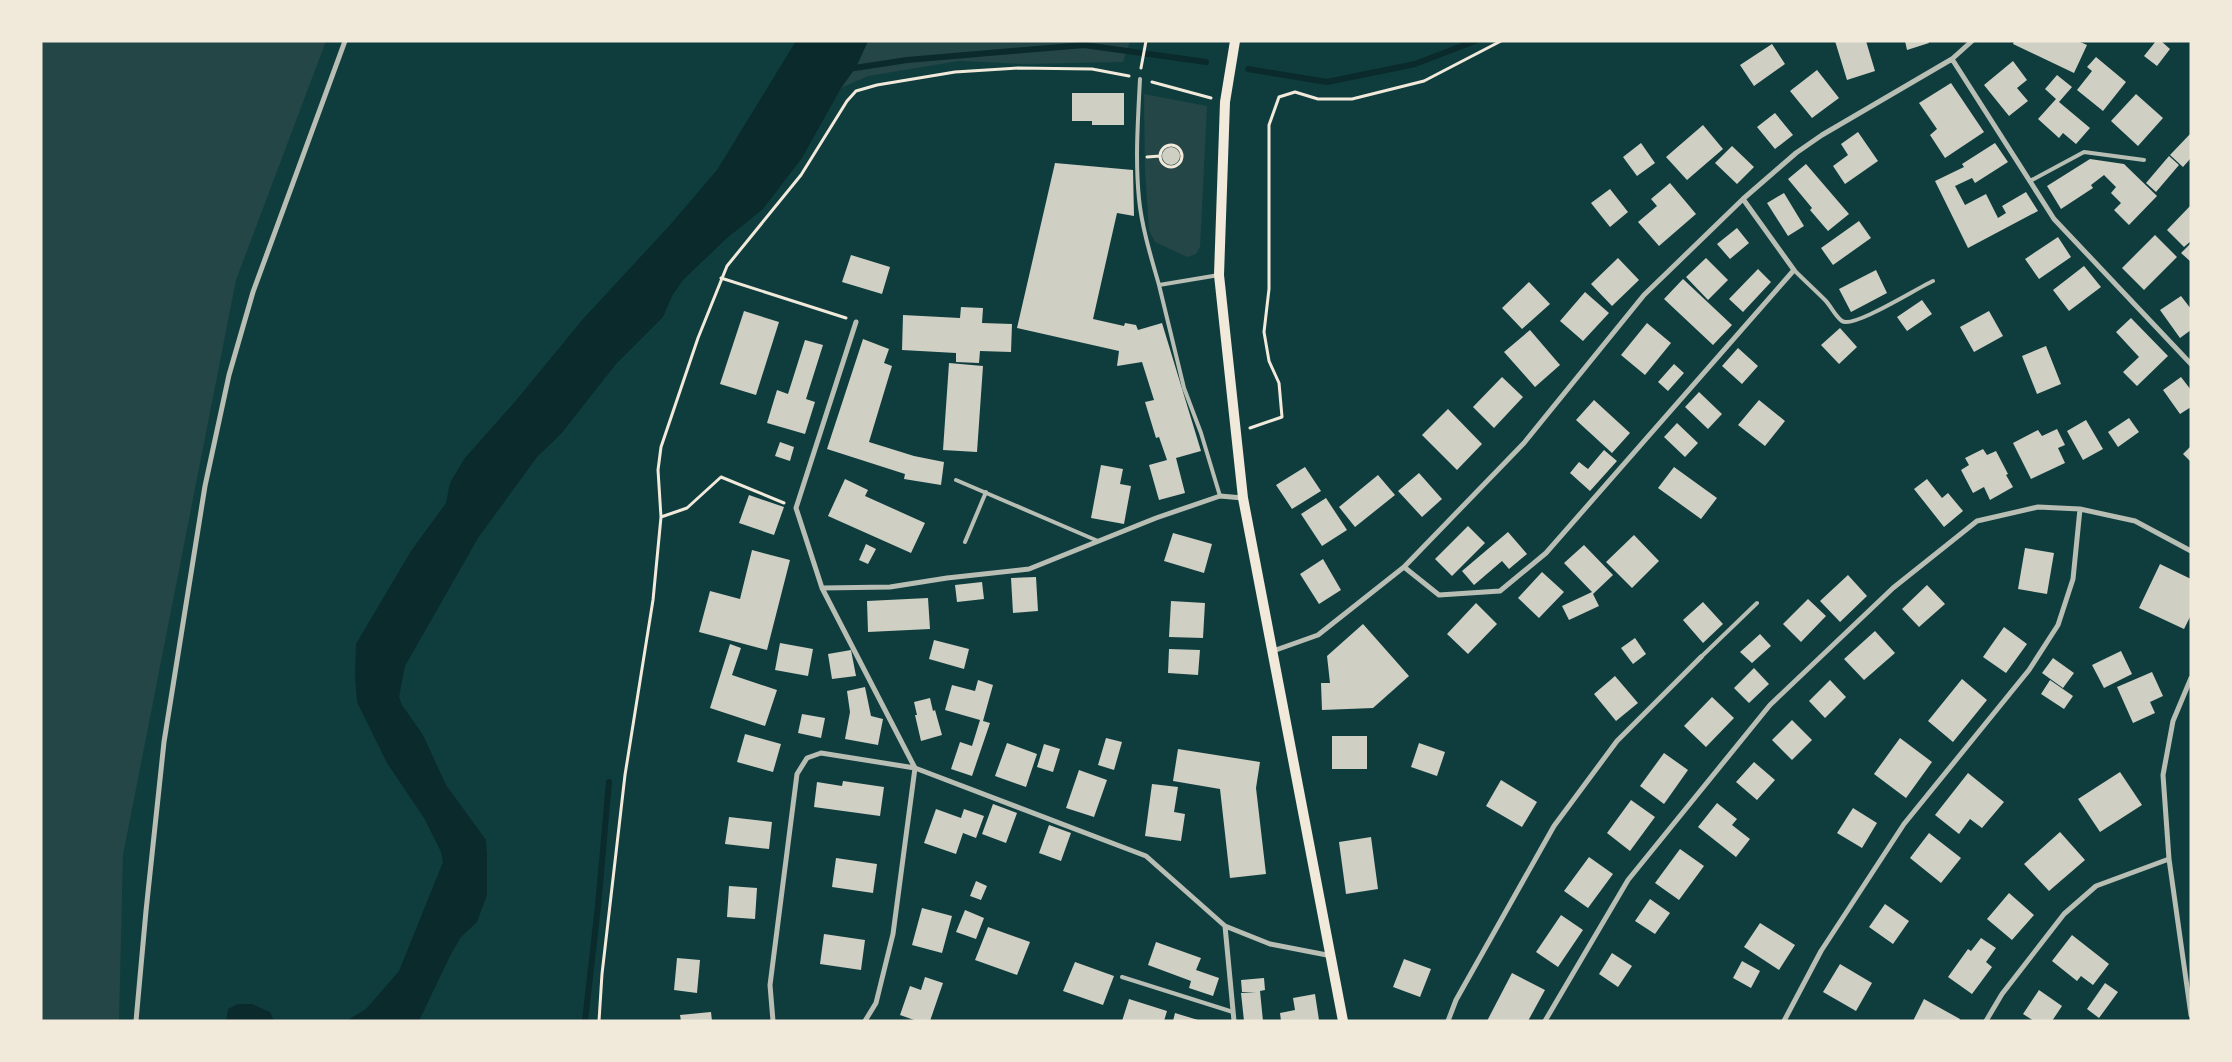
<svg xmlns="http://www.w3.org/2000/svg" width="2232" height="1062" viewBox="0 0 2232 1062" font-family="Figtree,sans-serif">
<rect width="100%" height="100%" fill="#0f3d3e"/>
<!-- green -->
<path fill="#244646" d="M41 41H326L236 280 123 855 119 1021H41Z
M868 41H1130L1123 62 1023 64 959 61 868 76 841 88 856 67Z
M1144 94 1207 106 1200 247 1196 254 1187 257 1155 242 1149 230 1145 170Z"/>
<!-- water -->
<path fill="#0a2a2b" d="M796 41H868L856 67 841 88 802 158 763 209 727 238 683 280 672 296 663 317 616 364 561 434 537 457 478 538 405 666 399 697 402 705 423 735 446 785 486 840 487 856V895L477 922 461 937 450 956 419 1021H346L366 1009 399 971 443 862 441 852 424 818 387 763 357 702 355 674 356 644 411 551 446 503 450 483 464 459 513 404 583 319 670 225 717 170Z
M238 1004H252L270 1012 274 1021H226L228 1009Z"/>
<g fill="none" stroke-linecap="round" stroke-linejoin="round">
<!-- stream -->
<path stroke="#0a2a2b" stroke-width="6" d="M848 69 907 60 1084 45 1206 62
M1248 69 1327 82 1415 64 1475 41
M585 1021 598 906 609 782"/>
</g>
<!-- building -->
<path fill="#cfcfc3" d="M1835 41H1866L1875 71 1847 80Z
M1905 41H1928L1929 43 1907 50Z
M2014 41H2078L2087 45 2074 73 2013 44Z
M2156 41H2161L2170 49 2157 66 2144 56Z
M1772 44 1785 64 1754 86 1740 65Z
M2096 57 2126 82 2103 111 2077 90 2092 71 2087 67Z
M2013 61 2027 80 2017 88 2028 101 2009 116 1984 85Z
M1817 70 1839 98 1812 118 1790 91Z
M2057 75 2072 87 2059 102 2090 128 2076 144 2063 133 2059 138 2038 119 2056 99 2045 89Z
M1951 83 1984 132 1945 158 1930 135 1937 129 1919 103Z
M1072 93H1124V125H1092V121H1072Z
M2136 94 2163 118 2138 146 2111 121Z
M1775 113 1793 135 1775 149 1757 127Z
M1703 125 1723 149 1687 180 1666 157Z
M1858 132 1878 161 1845 184 1833 166 1848 155 1841 144Z
M2191 133V158L2183 167 2170 155Z
M1641 143 1655 163 1637 176 1623 157Z
M1995 143 2008 162 1975 183 1972 178 1955 186 1965 205 1986 194 1998 218 2006 213 2002 206 2026 192 2038 211 1968 248 1935 181 1964 167 1962 164Z
M1732 146 1754 167 1737 184 1715 163Z
M1162 156a9 9 0 1 1 18 0a9 9 0 1 1-18 0Z
M2169 156 2179 165 2156 192 2146 183Z
M2090 159 2124 164 2157 196 2129 225 2114 210 2121 203 2111 193 2116 187 2104 175 2091 185 2093 188 2061 209 2047 186Z
M1055 163 1133 170 1134 216 1117 213 1093 319 1124 326 1125 323 1136 325 1138 330 1162 323 1201 451 1176 458 1185 493 1159 500 1149 465 1167 460 1159 437 1156 438 1145 402 1154 400 1142 362 1117 366 1119 351 1017 328Z
M1806 164 1849 214 1828 231 1810 210 1812 208 1788 179Z
M1670 183 1696 214 1659 246 1638 222 1657 206 1651 199Z
M1610 189 1628 212 1610 227 1591 203Z
M1784 193 1804 226 1788 236 1767 203Z
M2191 205V241L2184 247 2167 230Z
M1859 221 1871 238 1833 265 1821 248Z
M1737 228 1749 243 1730 259 1717 244Z
M2155 235 2177 257 2144 290 2122 268Z
M2058 237 2071 257 2039 279 2025 259Z
M2191 243V262L2181 253Z
M851 255 890 267 882 294 842 282Z
M1618 258 1639 280 1612 306 1591 284Z
M1706 258 1728 280 1708 300 1686 277Z
M2084 266 2101 287 2069 311 2053 290Z
M1758 269 1771 282 1743 312 1729 299Z
M1876 270 1887 293 1851 312 1839 289Z
M1683 279 1732 325 1713 345 1664 299Z
M1529 282 1550 304 1522 329 1502 308Z
M1585 292 1609 313 1583 341 1560 321Z
M2181 296 2191 309V330L2180 338 2160 310Z
M1922 300 1932 314 1907 331 1897 317Z
M961 307 983 308 982 323 1012 324 1011 352 980 351 979 363 956 362V353L902 350 903 315 960 318Z
M744 311 779 322 756 395 720 384Z
M1989 311 2003 336 1974 352 1960 327Z
M2131 318 2168 356 2137 386 2123 372 2139 357 2116 332Z
M1647 323 1671 343 1645 375 1621 355Z
M1840 328 1857 347 1839 364 1821 345Z
M1530 330 1560 365 1535 387 1504 352Z
M863 339 889 349 884 363 892 366 869 442 914 456 944 462 941 485 904 479 905 474 827 449Z
M805 340 823 345 806 399 815 402 805 434 767 423 777 390 788 394Z
M2046 346 2061 384 2037 394 2022 356Z
M1738 348 1758 366 1742 384 1722 366Z
M949 363 983 366 977 452 943 450Z
M1674 364 1684 373 1668 391 1658 382Z
M1502 377 1523 397 1494 428 1473 407Z
M2181 377 2191 390V407L2180 414 2163 390Z
M1699 392 1722 414 1708 429 1685 407Z
M1594 400 1630 433 1612 453 1576 420Z
M1759 400 1785 421 1765 446 1738 425Z
M1448 409 1482 444 1457 470 1422 435Z
M2129 418 2139 432 2118 447 2108 432Z
M2086 420 2103 449 2083 460 2067 431Z
M1677 423 1698 443 1685 457 1664 437Z
M2057 429 2065 445 2058 448 2065 463 2031 479 2013 443 2038 430 2042 436Z
M780 442 794 447 790 461 775 456Z
M2191 446V462L2183 454Z
M1983 449 1987 455 1996 451 2008 474 2006 475 2013 487 1990 500 1984 487 1973 493 1961 470 1969 465 1965 458Z
M1604 450 1617 461 1590 491 1570 473 1579 462 1588 469Z
M1101 465 1123 469 1120 484 1131 486 1124 524 1091 518Z
M1305 467 1321 491 1292 509 1276 485Z
M1674 467 1717 498 1701 519 1658 488Z
M1419 473 1442 499 1422 517 1398 491Z
M1378 475 1395 495 1355 527 1339 507Z
M845 479 868 490 865 496 925 523 911 553 828 516Z
M1927 479 1942 498 1948 493 1963 511 1944 527 1914 489Z
M749 495 784 507 774 535 739 523Z
M1326 498 1347 530 1322 546 1301 514Z
M1468 526 1485 543 1452 576 1435 559Z
M1508 532 1527 554 1509 569 1502 561 1474 585 1462 571Z
M1173 533 1212 544 1204 573 1164 561Z
M1634 535 1659 561 1632 588 1606 562Z
M866 544 876 549 868 564 859 560Z
M1584 545 1613 575 1593 594 1599 606 1569 620 1562 606 1592 592 1564 563Z
M2025 548 2054 553 2047 594 2018 589Z
M752 550 790 560 767 650 699 632 710 591 740 599Z
M1323 559 1341 590 1319 604 1300 574Z
M2160 564 2191 579V615L2184 629 2139 608Z
M1542 572 1564 592 1539 618 1518 598Z
M1848 575 1867 596 1840 622 1820 601Z
M1036 577 1038 611 1013 613 1011 578Z
M982 582 984 599 957 602 955 585Z
M1927 585 1945 604 1919 627 1902 609Z
M928 598 930 629 868 632 867 601Z
M1808 599 1826 616 1801 642 1783 624Z
M1171 601 1205 603 1203 638 1169 637Z
M1703 602 1723 624 1703 643 1683 620Z
M1476 603 1497 624 1468 654 1447 634Z
M1363 624 1409 676 1373 708 1322 710 1321 683H1330L1327 656Z
M2004 627 2027 644 2006 673 1983 657Z
M1875 631 1895 653 1864 680 1844 659Z
M1760 634 1771 646 1752 663 1740 652Z
M1635 638 1646 654 1633 664 1621 648Z
M934 640 969 649 964 669 929 659Z
M780 643 813 649 808 676 775 670Z
M730 644 741 648 732 675 777 690 765 726 710 708Z
M1169 649 1200 650 1198 675 1168 673Z
M851 650 856 676 832 679 828 654Z
M2121 651 2132 674 2104 688 2092 665Z
M2053 658 2074 673 2063 688 2042 673Z
M1754 668 1769 684 1749 703 1734 688Z
M2152 672 2163 696 2150 702 2155 713 2133 723 2117 687Z
M1615 676 1638 703 1616 721 1594 694Z
M1962 679 1987 700 1953 742 1928 721Z
M978 680 993 685 983 721 990 723 972 776 951 769 960 742 972 746 980 720 945 710 952 685 975 691Z
M1830 680 1846 697 1825 718 1809 701Z
M2050 680 2073 696 2064 709 2041 694Z
M865 687 871 716 883 719 878 745 845 739 850 712 847 691Z
M1712 697 1734 718 1706 747 1684 726Z
M930 698 933 711 935 710 942 735 921 741 915 715H917L914 702Z
M802 714 825 718 821 738 798 733Z
M1792 720 1812 740 1792 760 1772 740Z
M745 734 781 744 773 772 737 762Z
M1332 736H1367V769H1332Z
M1106 738 1122 742 1114 770 1098 765Z
M1900 738 1932 762 1906 798 1874 774Z
M1007 743 1037 754 1026 787 995 776Z
M1419 743 1445 752 1437 776 1411 767Z
M1044 744 1060 749 1053 772 1037 767Z
M1178 749 1260 762 1256 788 1266 874 1230 878 1220 789 1173 781Z
M1664 753 1688 770 1664 804 1640 786Z
M1754 762 1775 780 1757 800 1736 782Z
M1079 770 1107 780 1094 817 1066 808Z
M2120 772 2142 805 2100 832 2078 799Z
M1968 773 2004 802 1982 828 1970 819 1959 834 1935 815Z
M1501 780 1537 802 1522 827 1486 806Z
M843 781 884 787 880 816 814 807 817 782 842 786Z
M1152 784 1178 787 1174 812 1185 814 1181 841 1145 836Z
M1631 800 1655 817 1630 851 1607 833Z
M1717 803 1737 819 1732 825 1750 839 1736 857 1698 827Z
M993 804 1017 813 1006 843 982 834Z
M1853 808 1877 823 1862 848 1837 833Z
M936 809 961 818 964 809 984 816 976 838 963 833 956 854 924 843Z
M729 817 772 822 769 849 725 844Z
M1049 825 1071 833 1061 861 1039 853Z
M2060 832 2085 860 2049 891 2024 864Z
M1929 833 1961 858 1941 883 1910 858Z
M1371 837 1378 889 1346 894 1339 842Z
M1680 849 1704 866 1679 900 1655 883Z
M1589 857 1613 874 1588 908 1564 891Z
M836 858 877 864 873 893 832 887Z
M976 881 987 886 981 900 970 896Z
M729 886 757 888 755 919 727 917Z
M2009 893 2034 915 2012 940 1987 919Z
M1650 899 1670 913 1655 934 1635 921Z
M1885 904 1909 921 1893 944 1869 927Z
M922 908 952 916 942 953 912 945Z
M965 910 984 918 976 939 956 932Z
M1561 915 1583 930 1558 967 1536 952Z
M1760 923 1795 945 1779 970 1744 947Z
M988 927 1030 942 1017 975 975 960Z
M824 934 865 940 861 970 820 964Z
M2072 935 2109 964 2093 985 2081 976 2077 981 2052 961Z
M1981 938 1996 948 1986 962 1992 967 1972 994 1948 977 1968 949 1971 951Z
M1156 942 1201 958 1196 970 1219 978 1213 996 1189 988 1191 981 1148 965Z
M1612 953 1632 966 1618 987 1599 974Z
M677 958 700 960 697 993 674 990Z
M1404 959 1431 969 1420 997 1393 987Z
M1742 961 1760 971 1751 988 1733 978Z
M1075 962 1114 976 1103 1005 1063 991Z
M1840 964 1872 983 1856 1011 1823 992Z
M1512 973 1545 990 1528 1021H1487Z
M925 977 943 983 930 1021H917L900 1015 910 986 921 990Z
M1264 978 1265 990 1260 991 1263 1021H1244L1241 993 1256 992H1242L1241 980Z
M2105 983 2118 992 2099 1018 2087 1009Z
M2039 990 2062 1006 2052 1021H2034L2023 1014Z
M1315 994 1319 1020 1281 1021 1280 1013 1295 1010 1293 998Z
M1129 999 1167 1011 1164 1021H1122Z
M1924 999 1960 1019 1959 1021H1913Z
M711 1012 712 1021H681L680 1015Z
M1175 1013 1198 1020V1021H1173Z"/>
<g fill="none" stroke-linecap="round" stroke-linejoin="round">
<!-- path -->
<path stroke="#f1e9da" stroke-width="3" d="M1141 68 1146 41
M1152 82 1211 98
M1160 156a11 11 0 1 1 22 0a11 11 0 1 1-22 0Z
M1147 157 1160 156
M721 278 846 318
M1250 428 1282 417 1279 383 1269 361 1264 332 1269 289V125L1279 97 1295 92 1318 99H1352L1424 81 1501 41
M661 517 687 508 721 477 784 503
M599 1021 602 974 625 775 653 600 661 517 658 470 661 447 698 338 727 266 801 175 847 101 856 91 877 85 955 72 1018 68 1092 69 1129 76"/>
<!-- service -->
<path stroke="#b8beb3" stroke-width="4" d="M1140 79C1138 119 1135 159 1139 199 1142 228 1151 257 1159 285
M2030 181 2084 152 2144 160
M1794 270C1804 280 1815 290 1825 300 1831 306 1835 316 1842 321 1853 329 1917 288 1933 281
M1219 275 1159 285 1184 388 1201 433 1220 496
M956 480 1098 541
M965 542 986 492
M1701 657 1757 603
M1122 977 1233 1012"/>
<!-- minor -->
<path stroke="#b8beb3" stroke-width="5" d="M1952 59 2054 219 2191 364
M856 322 796 508 822 588 890 587 947 578 1029 569 1156 518 1220 496 1243 498
M1404 567 1439 595 1500 591 1546 553 1794 270 1743 199
M822 588 915 768 1146 856 1225 926 1270 944 1332 956
M1273 651 1318 635 1404 567 1524 443 1644 295 1743 199 1796 153 1822 135 1952 59 1972 41
M2191 678 2173 721 2163 775 2169 859 2191 1015
M1225 926 1234 1021
M136 1021 146 911 164 742 205 486 229 375 253 292 345 41
M773 1021 770 985 797 774 807 758 821 753 915 768 893 934 876 1003 865 1021
M1448 1021 1456 1000 1554 826 1617 741 1701 657
M1545 1021 1628 880 1770 705 1893 588 1977 521 2038 507 2080 509 2135 521 2191 551
M1784 1021 1821 951 1904 824 2029 670 2058 625 2073 579 2080 509
M1986 1021 2002 994 2064 914 2096 886 2169 859"/>
<!-- secondary -->
<path stroke="#f1e9da" stroke-width="10" d="M1235 41 1225 102 1219 275 1243 498 1343 1021"/>
</g>
<!-- border -->
<rect width="2232" height="1062" fill="none" stroke="#f1e9da" stroke-width="85"/>
</svg>
